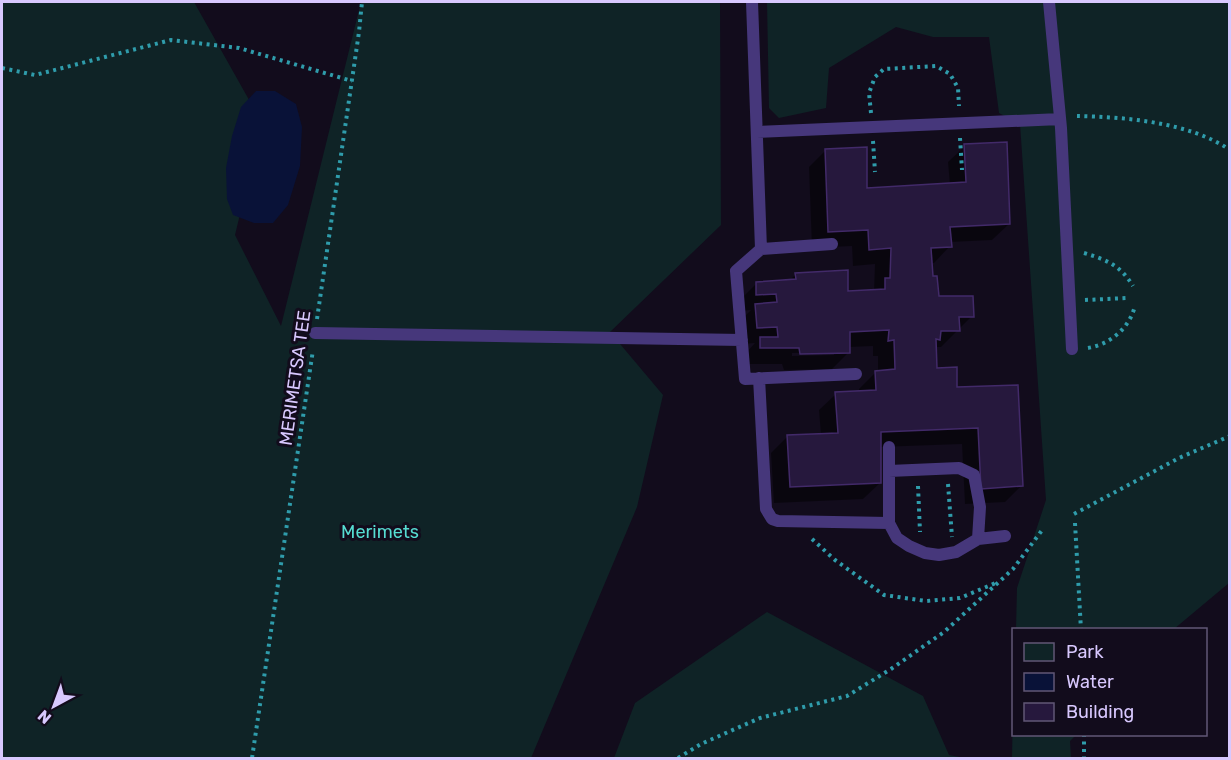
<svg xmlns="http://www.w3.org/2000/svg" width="1231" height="760" viewBox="0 0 1231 760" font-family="Rubik,sans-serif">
<rect width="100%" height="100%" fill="#120c1c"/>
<!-- green -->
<path fill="#0f2326" d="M2 2H194L262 123 235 235 281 326 361 2H720L721 225 610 332 663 395 637 507 531 758H2Z
M767 2H1229V583L1174 629H1016L1017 588 1046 500 1020 124 999 113 989 37H933L896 27 829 68 826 108 779 118 769 108Z
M767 612 923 696 949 755 965 758H614L635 703Z
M1013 705 1014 734 1076 735 1070 741 1071 758H1012Z"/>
<!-- water -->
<path fill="#091238" d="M256 91H275L296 104 302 127 300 166 288 205 273 223H254L233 215 227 199 226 168 232 136 241 107Z"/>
<!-- shadow -->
<path fill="#0007" fill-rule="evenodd" d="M965 146 1009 224 992 240 950 242V246L934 263H931L932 277 937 298 972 316 941 347H935V370L956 389 1022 485 1005 502 965 504 962 444 879 447 880 483 863 499 774 503 771 453 787 437 821 435 819 410 836 394 859 393V389L876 372H878V356H873V346L849 347V352L832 369 784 370 782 364H744V355L755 343 741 344 739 322 751 310 740 311V300L756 284 789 281 796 274 846 292 874 291 875 264 853 266 852 246 812 248 809 167 825 151 866 190 950 185 948 162ZM834 352V355L792 356V353Z"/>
<!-- building -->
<path fill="#26183d" stroke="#422a69" stroke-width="1.5" d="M1007 142 1010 224 950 227 952 247 931 248 933 276H937L939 296H973L974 317H959L960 331H941L940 340 936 339 937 368 957 367V387L1018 385 1023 486 981 489 978 428 881 432V483L790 487 787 435 838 433 835 392 876 390 875 371 895 369 894 340 888 341 889 330 850 332V353L800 354 799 348H760V337H778L777 327 757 328 755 304 777 302 776 294 756 295V282L796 279 795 273 848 270V291L885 289V278H890L891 248 869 250 868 230 828 232 825 149 867 147V188L966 182 964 144Z"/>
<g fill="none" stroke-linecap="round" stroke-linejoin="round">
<!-- path -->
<path stroke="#2f9cab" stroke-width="4" stroke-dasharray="3 4.5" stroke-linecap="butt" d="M2 68 35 75 171 40 239 48 352 81
M871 113 869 93 875 77 884 69 936 66 950 74 958 88 959 106
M1077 116C1125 117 1189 122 1230 150
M960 138 962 170
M873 141 875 172
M1084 253C1107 260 1120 265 1133 286
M1085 300 1127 298
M317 319 359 32 362 2
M1088 348C1110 344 1129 329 1135 306
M948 484 952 537
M918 486 920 532
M1074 514 1179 458 1230 436
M1075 523 1081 630
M812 539 835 560 884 595 926 601 960 598 998 582
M1084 734V758
M252 758 313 350
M678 758 701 744 760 718 847 696 891 669 944 632 1013 569 1043 529"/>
<!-- service -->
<path stroke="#46377b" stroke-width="12" d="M752 2 761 249 832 244
M1049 2 1061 128 1072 349
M757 132 1060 119
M761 249 736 271 745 379 856 374
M315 333 742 340
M759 378 766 509 772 519 778 521 889 523
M889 447V523L897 538 909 546 925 553 939 555 956 552 978 539 1005 536
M889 471 959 468 974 475 980 507 978 539"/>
</g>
<g text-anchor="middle" stroke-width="6" stroke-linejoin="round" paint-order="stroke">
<!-- street labels -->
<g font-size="18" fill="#d8c8fe" stroke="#120c1c">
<text transform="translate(295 378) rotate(-82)" y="6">MERIMETSA TEE</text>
</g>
<!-- park labels -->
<g font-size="18" fill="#56dcd2" stroke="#120c1c">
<text x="380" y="538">Merimets</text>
</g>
</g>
<!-- border -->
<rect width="1231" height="760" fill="none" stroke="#d8c8fe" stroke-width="6"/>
<!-- legend -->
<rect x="1012" y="628" width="195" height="108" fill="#120c1c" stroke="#615776" stroke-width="1.5"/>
<rect x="1024" y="643" width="30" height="18" fill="#0f2326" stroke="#615776" stroke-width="1.5"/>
<text x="1066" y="658" font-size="18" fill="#d8c8fe">Park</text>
<rect x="1024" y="673" width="30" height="18" fill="#091238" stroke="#615776" stroke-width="1.5"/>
<text x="1066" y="688" font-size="18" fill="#d8c8fe">Water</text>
<rect x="1024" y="703" width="30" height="18" fill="#26183d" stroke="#615776" stroke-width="1.5"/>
<text x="1066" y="718" font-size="18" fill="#d8c8fe">Building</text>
<!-- north arrow -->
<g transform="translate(54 706) rotate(221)" stroke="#120c1c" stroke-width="4.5" paint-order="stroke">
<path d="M0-4.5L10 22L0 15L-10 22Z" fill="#d8c8fe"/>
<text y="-9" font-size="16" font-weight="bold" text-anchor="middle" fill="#d8c8fe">N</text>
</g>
</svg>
